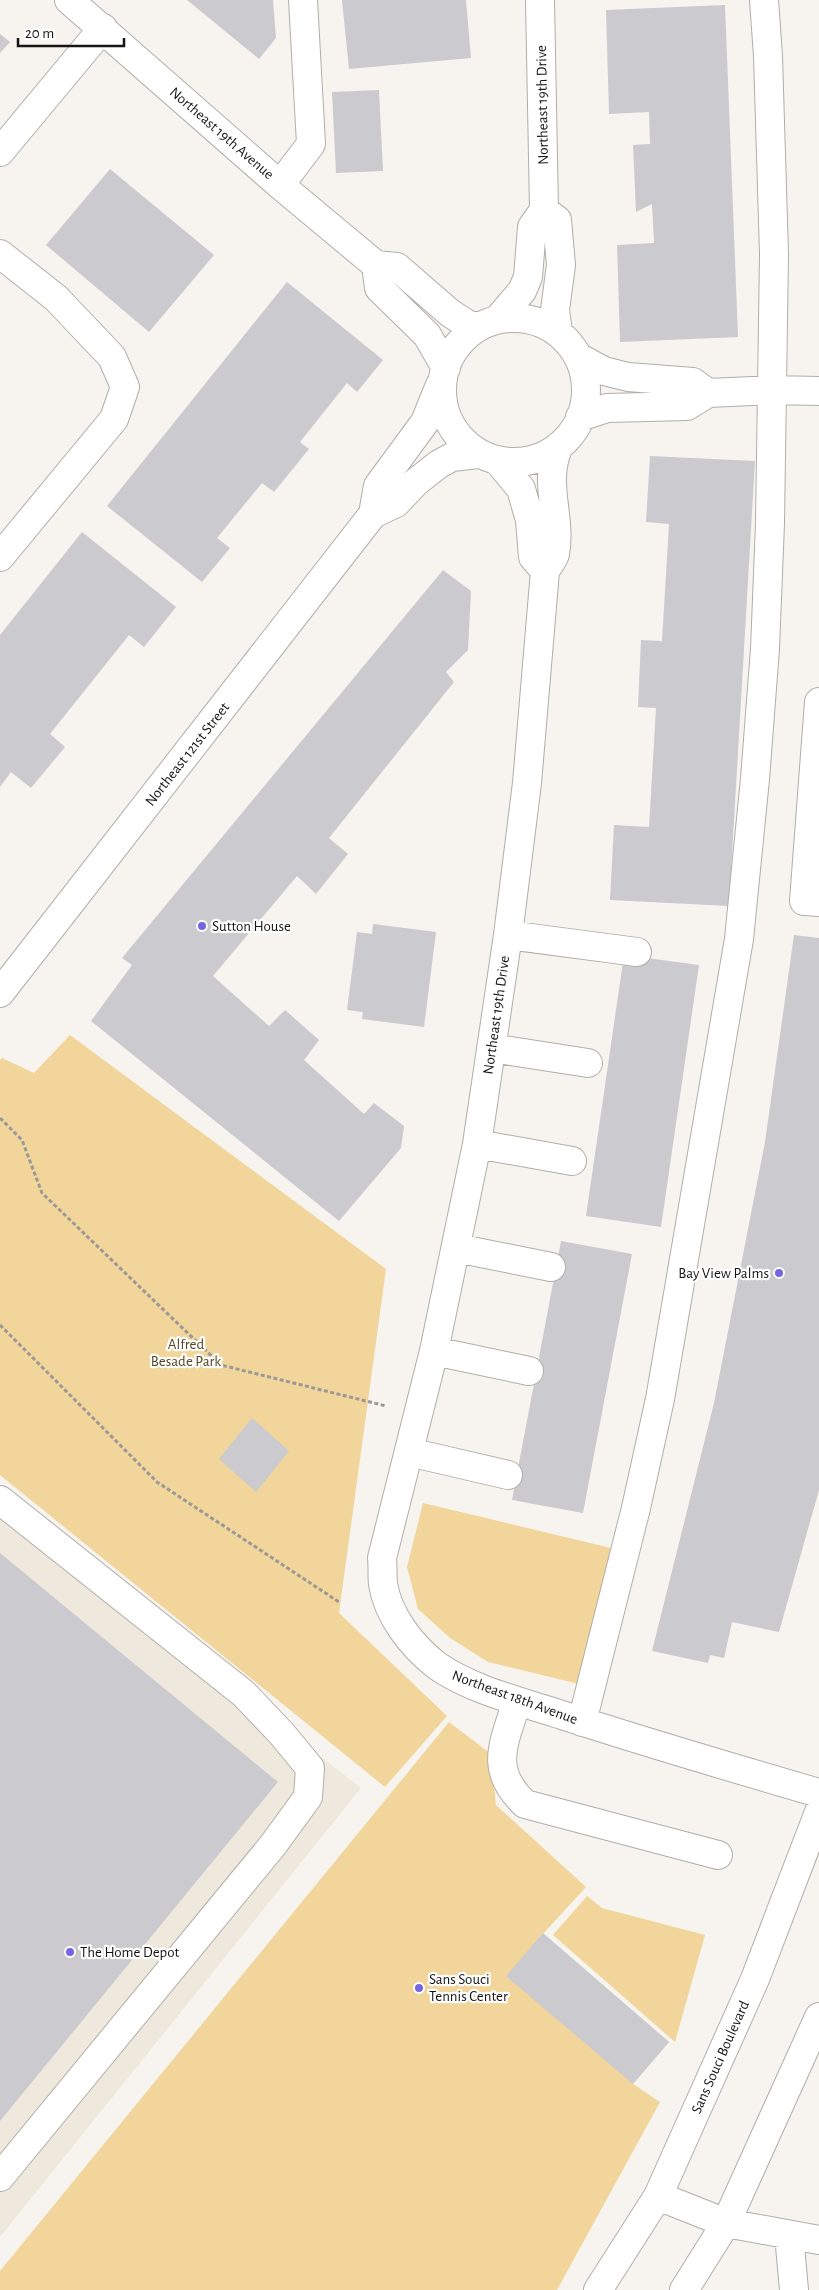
<svg xmlns="http://www.w3.org/2000/svg" width="819" height="2290" viewBox="0 0 819 2290" font-family="'Alegreya Sans',sans-serif">
<rect width="100%" height="100%" fill="#f7f4ef"/>
<!-- built -->
<path fill="#efe9dd" d="M0 1505 361 1788 0 2237Z"/>
<!-- green -->
<path fill="#f1d59b" d="M70 1035 386 1269 339 1613 447 1716 385 1787 0 1475V1060L2 1058 34 1073Z
M423 1503 615 1549 579 1684 488 1662 450 1638 418 1609 407 1567Z
M449 1722 491 1754 496 1805 586 1887 543 1934 669 2042 633 2084 660 2102 557 2290H0V2271Z
M587 1896 602 1908 705 1935 675 2042 553 1935Z"/>
<!-- building -->
<path fill="#cacacf" d="M187 0H273L276 38 259 59Z
M342 0H466L471 58 349 69Z
M725 5 738 337 620 342 617 245 654 243 652 204 636 212 633 145 650 144 649 112 609 114 606 10Z
M0 34 10 42 0 53Z
M379 90 383 171 336 173 332 92Z
M110 169 214 255 149 332 46 245Z
M287 282 383 360 357 392 347 383 300 442 309 449 274 492 262 483 217 538 230 548 202 582 107 506Z
M650 456 755 461 729 906 610 900 614 825 649 827 656 708 638 707 641 640 662 641 669 524 646 522Z
M82 532 176 607 144 647 129 635 50 734 65 747 31 788 11 772 0 787V635Z
M443 570 471 591 468 650 446 672 454 682 329 838 348 854 316 894 297 876 213 976 269 1026 285 1010 319 1040 304 1060 364 1114 374 1103 404 1126 401 1148 339 1221 91 1021 132 965 122 958Z
M373 924 436 932 424 1027 362 1019 363 1012 347 1010 357 932 372 934Z
M794 935 819 938V1490L779 1632 732 1622 724 1658 710 1655 708 1663 652 1651 714 1403 765 1142Z
M624 955 699 965 661 1227 586 1216Z
M561 1241 632 1254 583 1513 512 1500Z
M252 1418 289 1451 256 1492 219 1459Z
M0 1553 278 1782 0 2121Z
M543 1933 669 2042 633 2084 506 1976Z"/>
<g fill="none" stroke-linecap="round" stroke-linejoin="round">
<defs>
<path id="minor" d="M69 0 280 185 376 265 397 267 450 313 467 324 478 327
M0 152 103 28
M280 185 311 144 303 0
M544 210 557 220 561 265 555 310 558 332
M0 254 56 298 112 357 125 387 114 419 0 557
M376 265 379 288 427 335 446 368
M442 390a72 72 0 1 1 144 0a72 72 0 1 1-144 0Z
M498 319 522 291 528 277 532 227 544 210 540 0
M578 357 604 371 628 377 693 382 708 393
M580 417 607 408 687 406 708 393 773 390 819 391
M559 446C542 483 562 516 555 554 553 560 548 566 545 571L527 783 508 935 477 1144 434 1351 382 1558C383 1567 382 1576 383 1584 388 1616 412 1646 436 1665 471 1690 522 1702 562 1715 647 1743 733 1768 819 1793
M498 461 521 489 530 520 533 557 545 571
M373 514 378 486 425 422 440 385
M819 702 804 901 819 902
M508 935 637 952
M0 993 373 514 396 503 416 482 439 464 452 457 478 454
M491 1048 588 1063
M477 1144 572 1161
M456 1248 551 1267
M434 1351 529 1371
M409 1452 508 1475
M0 1500 244 1694 282 1734 310 1768 308 1797 273 1845 0 2177
M517 1701C504 1744 488 1769 525 1804L718 1855
M582 1722 636 1508 660 1399 739 939 755 779 765 649 770 523 774 254 768 56 764 0
M658 2196 726 2223 819 2240
M789 2235 794 2290
M598 2290 658 2196 755 1979 819 1812
M684 2290 726 2223 819 2017"/>
</defs>
<!-- minor casing -->
<use href="#minor" stroke="#b1aea9" stroke-width="30"/>
<!-- path -->
<path stroke="#9b9995" stroke-width="3" stroke-dasharray="4 2.5" stroke-linecap="butt" d="M0 1118 22 1140 42 1193 221 1365 386 1406
M0 1325 157 1482 339 1602"/>
<!-- minor -->
<use href="#minor" stroke="#fff" stroke-width="28"/>
</g>
<!-- markers -->
<g fill="#7466e1" stroke="#fff" stroke-width="2">
<circle cx="202" cy="926" r="5"/>
<circle cx="779" cy="1273" r="5"/>
<circle cx="70" cy="1952" r="5"/>
<circle cx="419" cy="1988" r="5"/>
</g>
<g text-anchor="middle" stroke-width="4.5" stroke-linejoin="round" paint-order="stroke">
<!-- street labels -->
<g font-size="15" fill="#161514" stroke="#fff">
<text transform="translate(542 105) rotate(-91)" y="5">Northeast 19th Drive</text>
<text transform="translate(222 133) rotate(41)" y="5">Northeast 19th Avenue</text>
<text transform="translate(187 754) rotate(-52)" y="5">Northeast 121st Street</text>
<text transform="translate(496 1015) rotate(-82)" y="5">Northeast 19th Drive</text>
<text transform="translate(515 1697) rotate(20)" y="5">Northeast 18th Avenue</text>
<text transform="translate(720 2057) rotate(-66)" y="5">Sans Souci Boulevard</text>
</g>
<!-- poi labels -->
<g font-size="15" fill="#161514" stroke="#fff" text-anchor="start">
<text x="212" y="931">Sutton House</text>
<text x="769" y="1278" text-anchor="end">Bay View Palms</text>
<text x="80" y="1957">The Home Depot</text>
<text x="429" y="1984">Sans Souci<tspan x="429" dy="17">Tennis Center</tspan></text>
</g>
<!-- park labels -->
<g font-size="15" fill="#554420" stroke="#fff">
<text x="186" y="1349">Alfred<tspan x="186" dy="17">Besade Park</tspan></text>
</g>
</g>
<!-- scale -->
<path d="M18 38v8h106v-8" fill="none" stroke="#161514" stroke-width="2.5"/>
<text x="25" y="38" font-size="15" fill="#161514" stroke="#ffffff" stroke-width="4" paint-order="stroke">20 m</text>
</svg>
